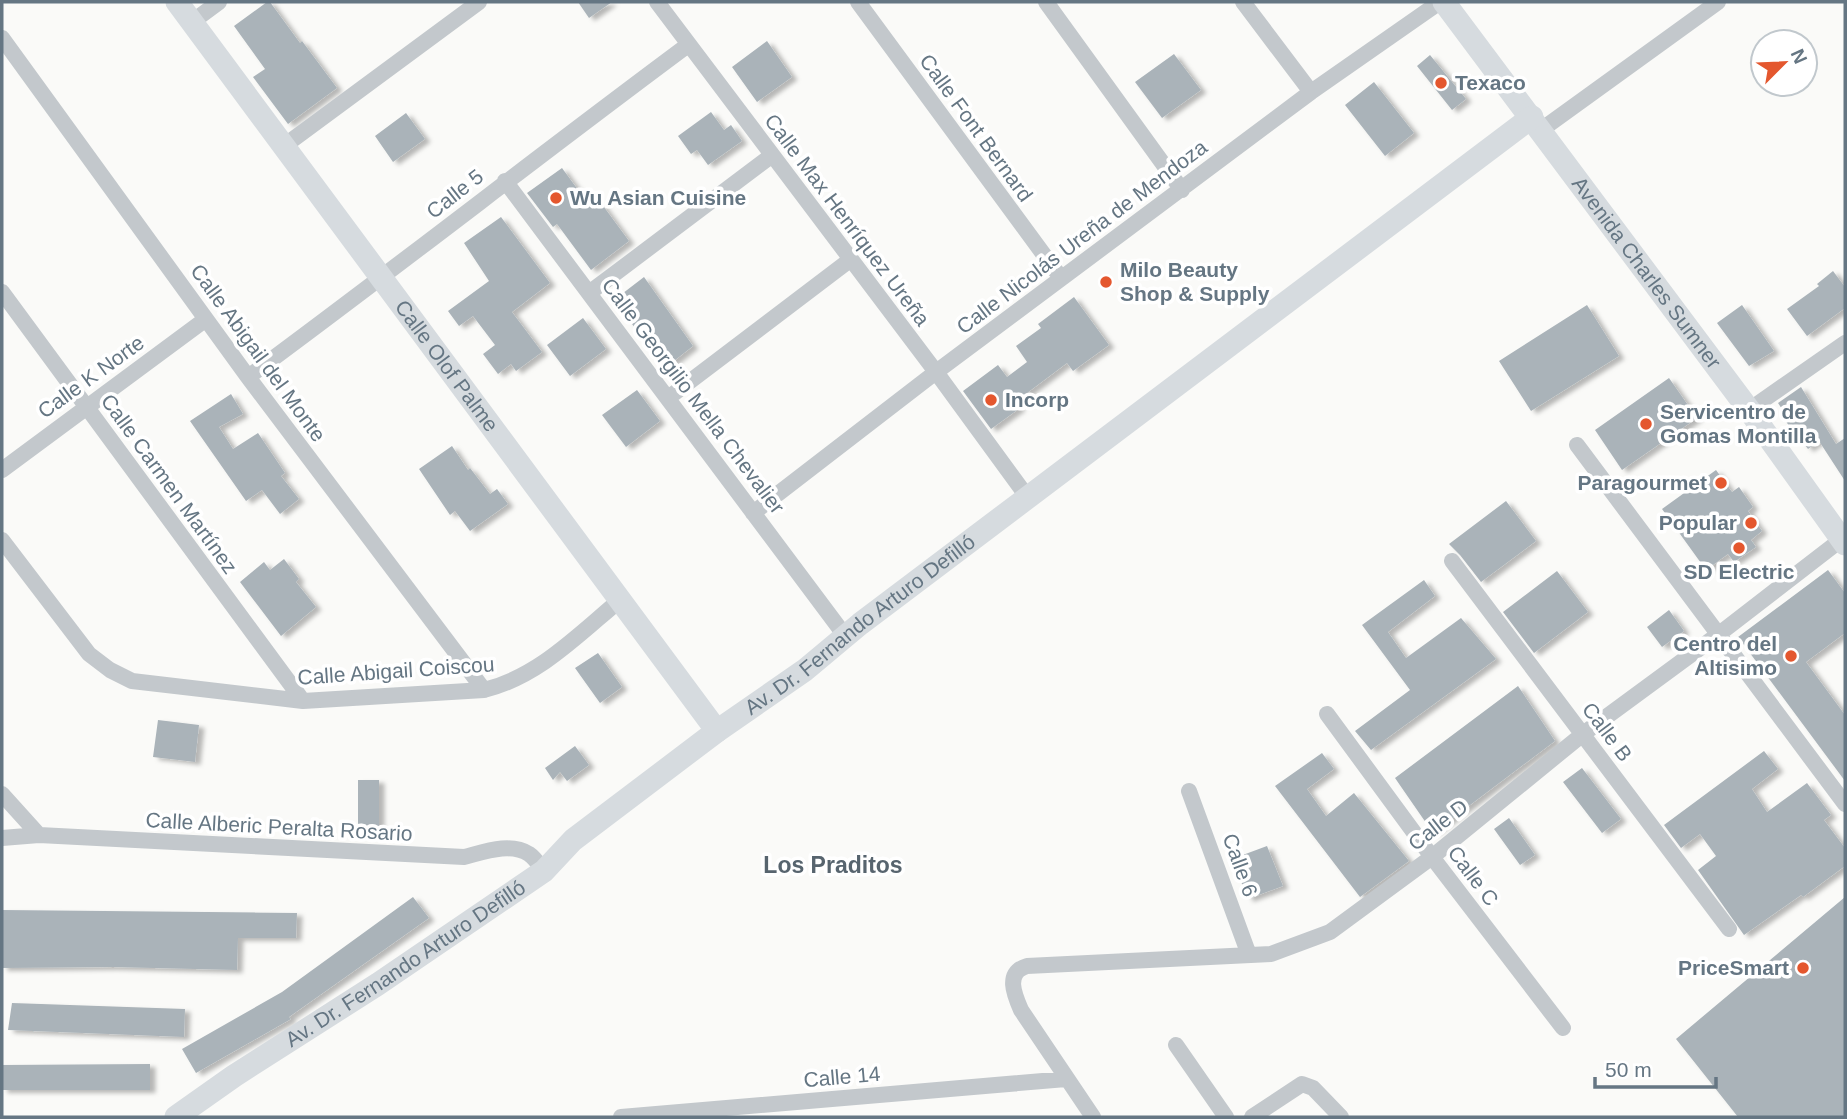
<svg xmlns="http://www.w3.org/2000/svg" width="1847" height="1119" viewBox="0 0 1847 1119" font-family="Helvetica,sans-serif">
<defs>
<filter id="shadow"><feDropShadow dx="5.5" dy="3" stdDeviation="2" flood-color="#0004"/></filter>
</defs>
<rect width="100%" height="100%" fill="#fafaf8"/>
<!-- building -->
<path fill="#aab3b9" filter="url(#shadow)" d="M267 2H270L300 43 302 41 337 88 288 124 253 77 265 69 234 26Z
M578 2H612L589 18Z
M767 41 792 77 757 102 732 67Z
M1174 54 1201 90 1162 118 1135 82Z
M1430 55 1466 99 1452 110 1417 66Z
M1374 82 1414 133 1385 156 1345 105Z
M711 112 724 130 731 125 742 141 708 165 697 150 691 154 678 136Z
M406 113 425 139 393 162 375 136Z
M562 168 592 209 601 203 629 241 591 270 557 224 553 227 527 193Z
M501 217 550 283 512 312 542 352 516 371 511 364 498 374 483 354 495 345 473 316 459 326 448 311 489 281 464 243Z
M1833 271 1845 287V308L1807 336 1787 309 1819 286 1817 284Z
M644 277 693 346 665 368 614 300Z
M1074 297 1109 345 1073 371 1067 363 1015 402 1020 408 991 429 963 391 998 365 1007 377 1027 362 1016 346 1041 328 1038 324Z
M1587 305 1619 356 1531 411 1499 361Z
M1742 305 1774 351 1749 366 1717 323Z
M583 318 606 349 570 376 547 345Z
M1669 378 1697 418 1622 470 1595 430Z
M1801 387 1836 444 1845 438V481L1819 441 1808 449 1798 436 1796 437 1782 415 1784 412 1778 403Z
M637 390 660 421 626 447 602 415Z
M231 394 243 414 219 427 233 449 258 433 285 473 281 476 299 499 280 514 262 490 246 501 190 421Z
M452 446 468 470 470 468 490 494 497 489 508 504 470 531 455 511 450 515 419 469Z
M1716 470 1732 492 1739 487 1753 507 1748 511 1762 531 1751 540 1756 547 1734 562 1728 554 1706 570 1662 509Z
M1506 501 1536 541 1481 582 1460 555 1449 544Z
M284 559 299 579 296 582 316 607 281 636 240 582 264 562 270 570Z
M1828 570 1845 593V633L1806 662 1845 715V781L1738 637Z
M1557 571 1588 612 1534 653 1503 612Z
M1424 580 1435 596 1388 632 1406 658 1461 618 1496 659 1371 750 1355 731 1410 690 1362 625Z
M1669 610 1684 631 1662 647 1647 627Z
M598 653 622 687 600 703 575 668Z
M1518 686 1555 741 1433 833 1395 778Z
M158 720 199 725 195 762 153 757Z
M575 746 589 765 567 781 560 772 553 780 545 768Z
M1764 751 1778 769 1752 789 1767 812 1807 783 1831 815 1824 820 1845 848V866L1803 897 1801 895 1744 935 1698 870 1716 856 1700 834 1681 848 1664 825Z
M1322 753 1334 769 1307 789 1326 816 1354 793 1409 861 1360 897 1275 786Z
M1582 768 1621 819 1602 833 1563 782Z
M358 780H379V832L358 831Z
M1509 818 1535 855 1520 865 1494 829Z
M1267 846 1283 886 1248 899 1232 859Z
M413 897 429 918 289 1017 291 1019 196 1073 182 1049 282 992Z
M1845 897V1117H1738L1676 1039Z
M2 910 297 913 296 938H238L237 970 113 967 2 968Z
M12 1003 185 1009 184 1037 8 1030Z
M150 1064V1090H2V1065Z"/>
<g fill="none" stroke-linecap="round" stroke-linejoin="round">
<!-- street -->
<path stroke="#c3c8cc" stroke-width="16" d="M657 2 936 372 1028 498
M858 2 1061 278
M1046 2 1182 190
M1243 2 1311 92
M192 22 219 2
M2 38 248 377 484 690
M1541 130 1718 2
M284 146 479 2
M505 181 846 637
M2 292 303 701
M589 293 771 156
M248 377C396 268 541 154 688 45
M668 398 850 260
M1749 410 1845 343
M1577 445 1845 804
M2 470 206 319
M753 513 936 372 1311 92 1440 2
M2 540 89 654 110 670 132 681 303 701 484 690C538 677 578 635 620 600
M1452 561 1729 929
M1327 714 1432 857 1563 1028
M1189 791 1249 955
M2 794 39 835
M2 838 39 835 464 857C484 852 510 842 529 854 535 858 540 866 544 871
M1176 1045 1226 1117
M621 1117 1066 1079
M1093 1117 1021 1010C1014 994 1005 973 1027 966L1271 954 1330 932 1432 857 1583 734 1719 634 1842 539
M1252 1117 1302 1084 1313 1088 1341 1117"/>
<!-- secondary -->
<g stroke="#d6dbdf" stroke-width="23">
<path id="s1" d="M177 2 717 731"/>
<path id="s2" d="M1444 2 1749 410 1845 544"/>
<path id="s3" d="M176 1117 234 1076 378 984 544 871 573 840 717 731 805 670 860 624 1532 117"/>
</g>
</g>
<!-- markers -->
<g fill="#e4572e" stroke="#fff" stroke-width="2.5">
<circle cx="1441" cy="83" r="7"/>
<circle cx="556" cy="198" r="7"/>
<circle cx="1106" cy="282" r="7"/>
<circle cx="991" cy="400" r="7"/>
<circle cx="1646" cy="424" r="7"/>
<circle cx="1721" cy="483" r="7"/>
<circle cx="1751" cy="523" r="7"/>
<circle cx="1739" cy="548" r="7"/>
<circle cx="1791" cy="656" r="7"/>
<circle cx="1803" cy="968" r="7"/>
</g>
<g text-anchor="middle" stroke-width="7" stroke-linejoin="round" paint-order="stroke">
<!-- poi labels -->
<g font-size="21" font-weight="bold" fill="#657683" stroke="#fff" text-anchor="start">
<text x="1455" y="90">Texaco</text>
<text x="570" y="205">Wu Asian Cuisine</text>
<text x="1120" y="277">Milo Beauty<tspan x="1120" dy="24">Shop &amp; Supply</tspan></text>
<text x="1005" y="407">Incorp</text>
<text x="1660" y="419">Servicentro de<tspan x="1660" dy="24">Gomas Montilla</tspan></text>
<text x="1707" y="490" text-anchor="end">Paragourmet</text>
<text x="1737" y="530" text-anchor="end">Popular</text>
<text x="1739" y="579" text-anchor="middle">SD Electric</text>
<text x="1777" y="651" text-anchor="end">Centro del<tspan x="1777" dy="24">Altisimo</tspan></text>
<text x="1789" y="975" text-anchor="end">PriceSmart</text>
</g>
<!-- street labels -->
<g font-size="21" fill="#657683" stroke="#fff">
<text transform="translate(976 128) rotate(54)" y="7">Calle Font Bernard</text>
<text transform="translate(455 194) rotate(-38)" y="7">Calle 5</text>
<text transform="translate(847 220) rotate(53)" y="7">Calle Max Henríquez Ureña</text>
<text transform="translate(1082 237) rotate(-37)" y="7">Calle Nicolás Ureña de Mendoza</text>
<text dy="7" stroke="none"><textPath href="#s2" startOffset="338">Avenida Charles Sumner</textPath></text>
<text transform="translate(258 353) rotate(54)" y="7">Calle Abigail del Monte</text>
<text dy="7" stroke="none"><textPath href="#s1" startOffset="453">Calle Olof Palme</textPath></text>
<text transform="translate(91 377) rotate(-36)" y="7">Calle K Norte</text>
<text transform="translate(693 396) rotate(53)" y="7">Calle Georgilio Mella Chevalier</text>
<text transform="translate(169 484) rotate(54)" y="7">Calle Carmen Martínez</text>
<text dy="7" stroke="none"><textPath href="#s3" startOffset="844">Av. Dr. Fernando Arturo Defilló</textPath></text>
<text transform="translate(396 671) rotate(-4)" y="7">Calle Abigail Coiscou</text>
<text transform="translate(1607 732) rotate(53)" y="7">Calle B</text>
<text transform="translate(1438 825) rotate(-38)" y="7">Calle D</text>
<text transform="translate(279 827) rotate(3)" y="7">Calle Alberic Peralta Rosario</text>
<text transform="translate(1240 865) rotate(70)" y="7">Calle 6</text>
<text transform="translate(1473 876) rotate(53)" y="7">Calle C</text>
<text dy="7" stroke="none"><textPath href="#s3" startOffset="276">Av. Dr. Fernando Arturo Defilló</textPath></text>
<text transform="translate(842 1077) rotate(-5)" y="7">Calle 14</text>
</g>
<!-- neighbourhood labels -->
<g font-size="23" font-weight="bold" fill="#57646e" stroke="#fff">
<text x="833" y="873">Los Praditos</text>
</g>
</g>
<!-- border -->
<rect width="1847" height="1119" fill="none" stroke="#657683" stroke-width="7"/>
<!-- north arrow -->
<g transform="translate(1784 63) rotate(66)"><circle r="33" fill="#ffffff" stroke="#c1c8cd" stroke-width="2"/>
<path d="M0-5L12 26L0 18L-12 26Z" fill="#e4572e"/>
<text y="-10" font-size="19" font-weight="bold" text-anchor="middle" fill="#657683">N</text>
</g>
<!-- scale -->
<path d="M1595 1077v10h121v-10" fill="none" stroke="#657683" stroke-width="3.5"/>
<text x="1605" y="1077" font-size="21" fill="#657683" stroke="#ffffff" stroke-width="5" paint-order="stroke">50 m</text>
</svg>
